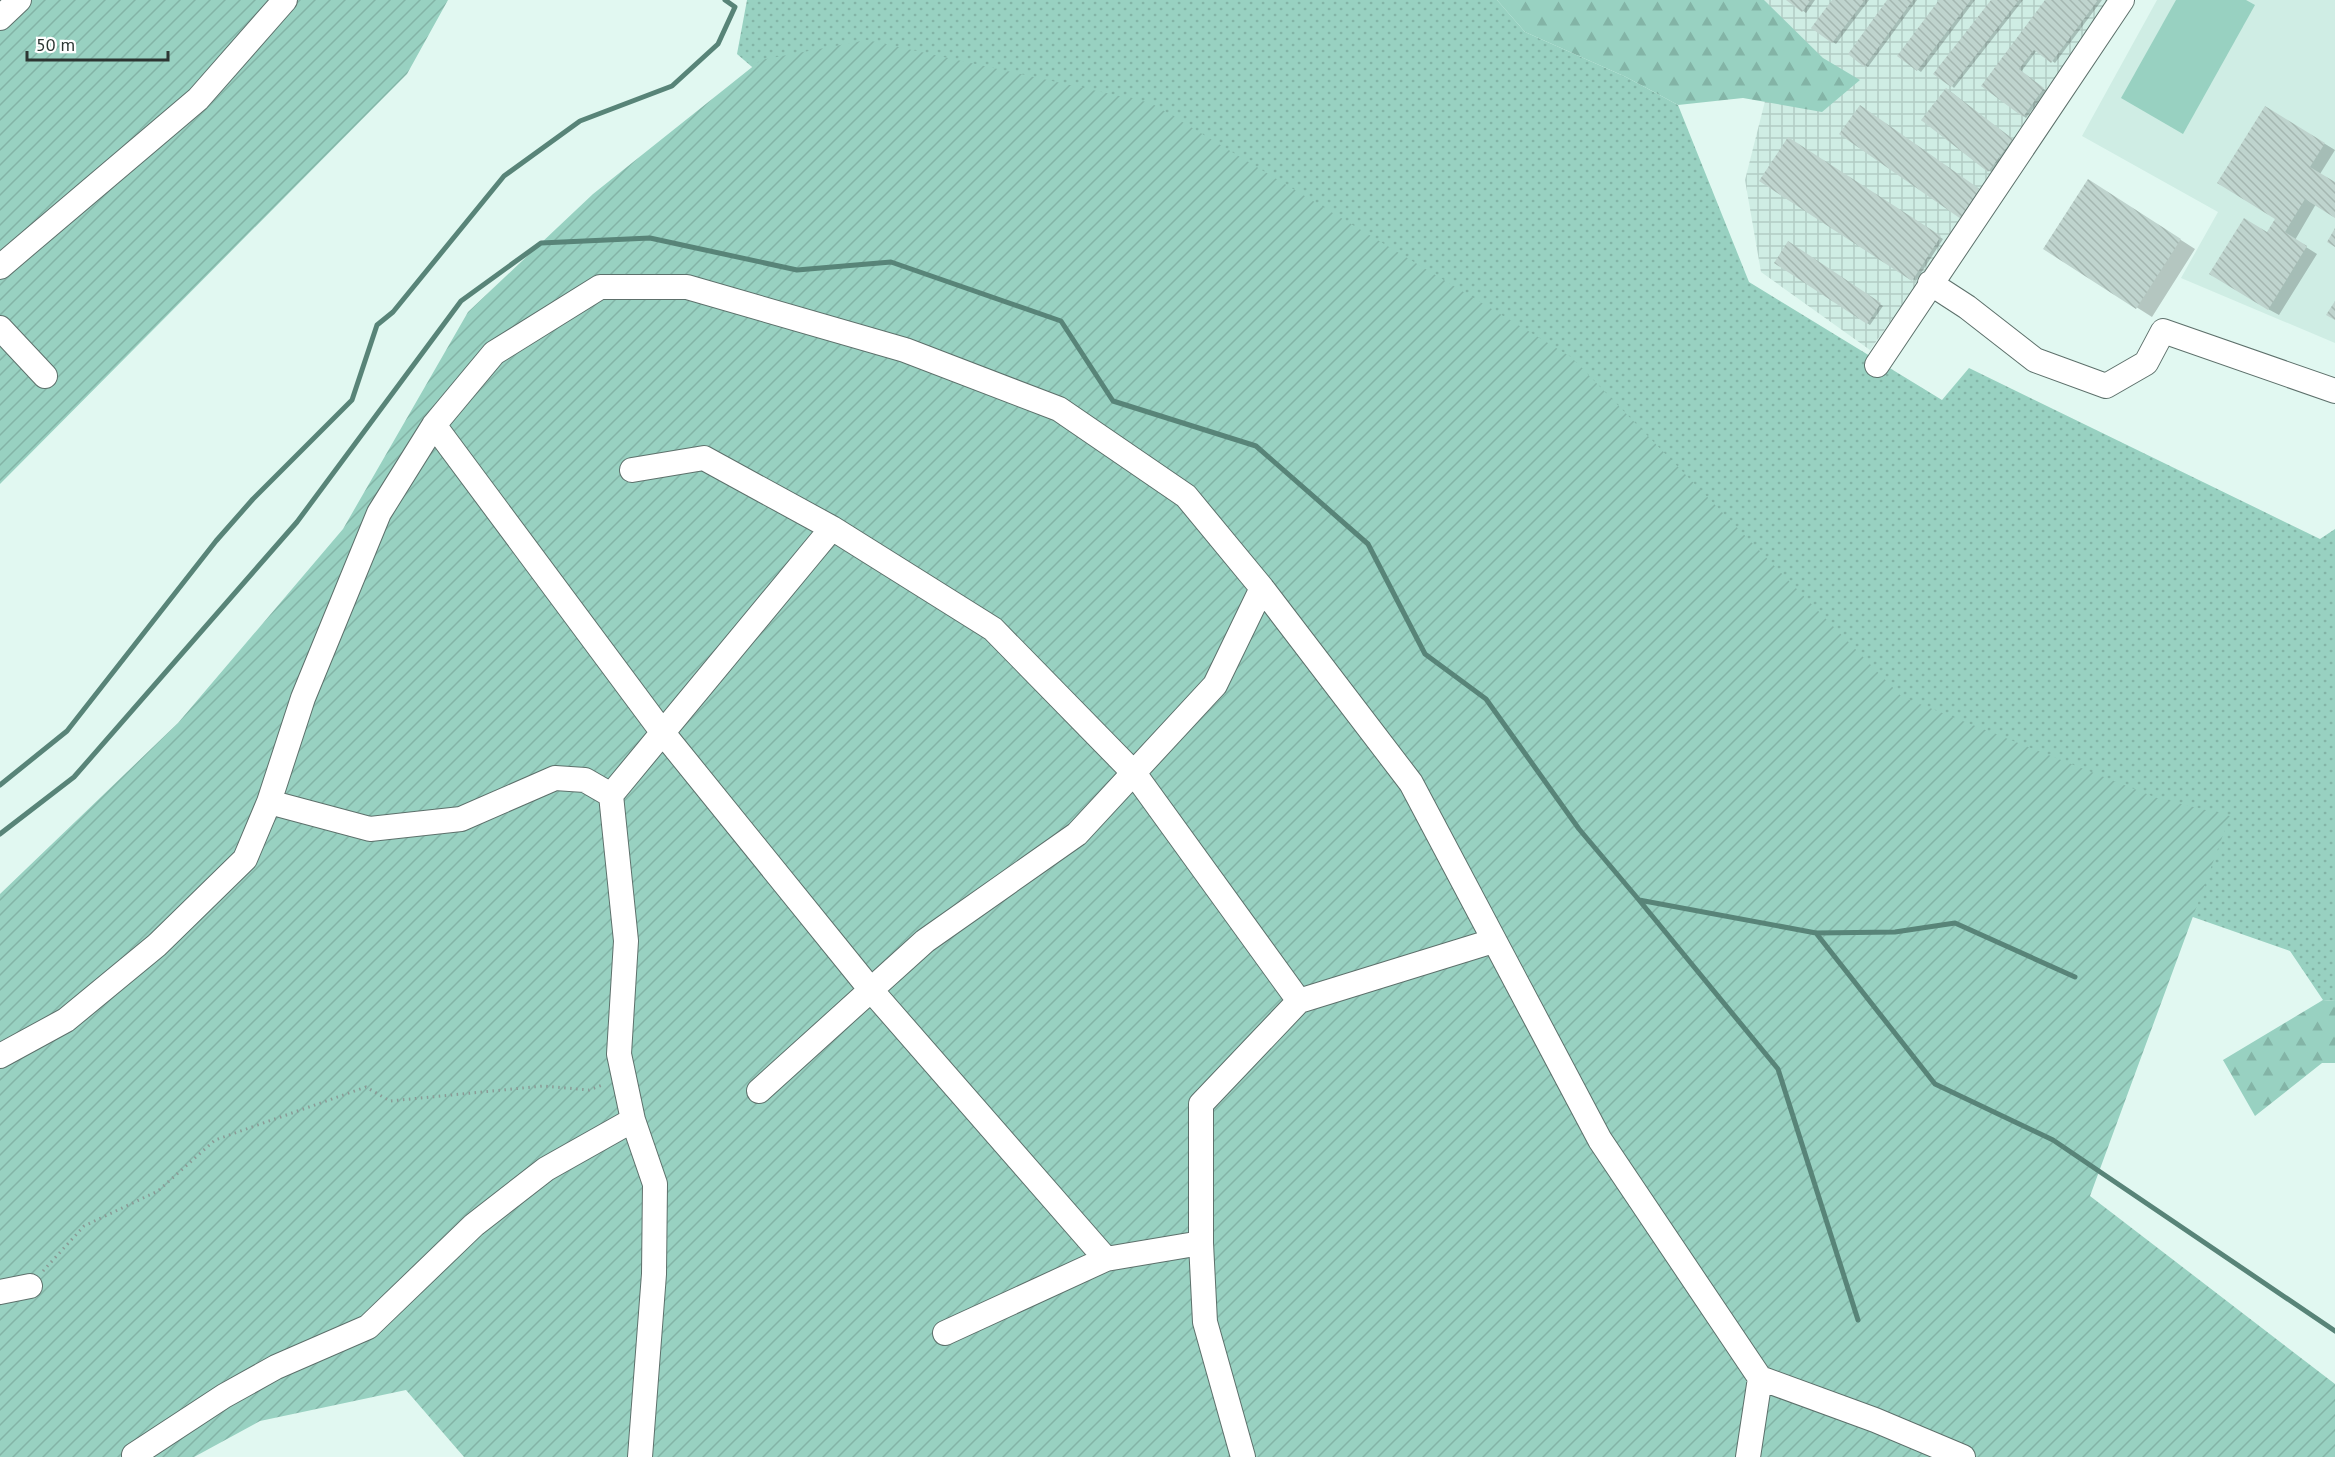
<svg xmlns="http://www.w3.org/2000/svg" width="2335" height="1457" viewBox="0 0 2335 1457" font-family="'PT Sans',sans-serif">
<defs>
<pattern id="industrial-grid" width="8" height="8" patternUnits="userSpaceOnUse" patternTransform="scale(1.5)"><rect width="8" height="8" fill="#cfede4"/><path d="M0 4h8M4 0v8" fill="none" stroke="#b2ccc4"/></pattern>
<pattern id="grass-dots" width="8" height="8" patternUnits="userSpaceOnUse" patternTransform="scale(1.5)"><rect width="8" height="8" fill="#98d1c1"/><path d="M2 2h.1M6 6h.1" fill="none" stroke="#83b4a6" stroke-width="1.8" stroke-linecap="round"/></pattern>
<pattern id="forest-firs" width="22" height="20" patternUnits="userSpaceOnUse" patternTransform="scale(1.5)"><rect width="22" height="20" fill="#98d1c1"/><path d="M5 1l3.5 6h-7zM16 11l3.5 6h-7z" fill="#83b4a6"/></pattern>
<pattern id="garden-furrows" width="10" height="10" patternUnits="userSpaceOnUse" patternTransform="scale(1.5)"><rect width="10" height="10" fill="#98d1c1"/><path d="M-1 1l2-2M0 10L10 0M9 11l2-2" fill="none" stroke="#83b4a6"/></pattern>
<pattern id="building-back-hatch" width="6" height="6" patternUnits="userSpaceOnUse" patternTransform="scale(1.5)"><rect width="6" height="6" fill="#bfd4ce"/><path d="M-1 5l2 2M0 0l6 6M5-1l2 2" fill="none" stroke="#a4b7b1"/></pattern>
</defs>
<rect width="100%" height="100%" fill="#e1f8f1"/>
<!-- built -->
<path fill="#cfede4" d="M2157 0H2335V343L2181 278 2218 212 2082 136Z"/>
<!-- industrial -->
<path fill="url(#industrial-grid)" d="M1740 0H2110L2031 124 1870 350 1761 272 1745 180 1781 38Z"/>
<!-- grass -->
<path fill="url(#grass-dots)" d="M747 0H1497L1525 32 1626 77 1678 105 1749 282 1942 400 1969 368 2320 539 2335 529V1001L2323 1000 2290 951 2087 880 794 103 737 54Z"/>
<!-- forest -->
<path fill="url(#forest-firs)" d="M1497 0H1764L1823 58 1860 80 1822 112 1743 98 1678 105 1626 77 1525 32Z
M2323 1000 2335 1001V1063H2322L2255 1116 2223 1060Z"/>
<!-- garden -->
<path fill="url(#garden-furrows)" d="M0 0H448L407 74 0 484Z
M867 40 1151 103 1571 357 1902 697 2157 798 2230 816 2090 1196 2335 1384V1457H464L406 1390 260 1421 194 1457H0V894L178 723 343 529 468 312 593 194 761 60Z"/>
<!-- pitch -->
<path fill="#98d1c1" d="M2176 0H2246L2255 5 2183 134 2121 98Z"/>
<!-- shadow -->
<path fill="#0003" d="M1789 0H1815L1806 13Z
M1834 0H1869L1836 44 1833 42Z
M1889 0H1917L1868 67 1850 54Z
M1941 0H1975L1921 72 1899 56Z
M1993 0H2023L1954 88 1952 86Z
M2047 0H2102L2055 63 2037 50 2021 72 2046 91 2026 118 1983 86Z
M1950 91 2015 142 1992 172 1989 171Z
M2276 114 2335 150 2320 174 2335 184V216L2316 204 2295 240 2317 254 2279 315 2268 309 2267 233 2277 218Z
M1789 139 1943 239 1916 281 1761 181Z
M2103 190 2195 249 2152 317 2045 249Z
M1788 243 1883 306 1870 325 1776 262Z"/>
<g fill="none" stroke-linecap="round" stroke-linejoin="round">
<!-- stream -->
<path stroke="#588478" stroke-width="5" d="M0 785 67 731 216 541 253 499 352 400 377 325 393 312 504 176 580 121 672 86 718 44 735 7 725 0
M0 834 74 777 297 522 461 301 541 243 650 238 797 270 891 262 1061 321 1113 401 1256 446 1368 544 1425 654 1486 699 1579 829 1639 900 1816 933 1895 932 1955 923 2075 977
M1639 900 1778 1069 1858 1320
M1816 933 1935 1084 2053 1140 2335 1331"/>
</g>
<!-- building -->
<path fill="url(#building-back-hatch)" d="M1786 0H1811L1802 12Z
M1832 0H1865L1832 43 1811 28Z
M1887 0H1913L1864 67 1848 54Z
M1939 0H1971L1917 71 1897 56Z
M1991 0H2019L1951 87 1933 74Z
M2045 0H2098L2051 63 2034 50 2019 69 2044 88 2023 117 1981 86Z
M1946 88 2013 139 1988 172 1921 120Z
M1860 105 1981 190 1961 219 1839 134Z
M2265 106 2325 143 2310 167 2335 182V218L2305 199 2285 232 2307 246 2268 310 2209 274 2244 218 2267 232 2275 219 2217 183Z
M1788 137 1941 236 1912 281 1759 181Z
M2088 179 2181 239 2136 309 2043 249Z
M2335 228V247L2327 242Z
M1788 241 1881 303 1867 324 1774 263Z
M2335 301V320L2326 315Z"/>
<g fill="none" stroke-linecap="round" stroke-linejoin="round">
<defs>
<path id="minor" d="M0 18 19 0
M0 267 198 99 285 0
M1930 283 1967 307 2035 360 2106 386 2146 363 2163 331 2335 391
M0 328 45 376
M1877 365 2122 0
M434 425 663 733 871 990 1106 1259
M632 470 704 458 832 528 993 629 1134 773 1299 1001
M269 802 370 829 461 819 555 778 585 780 611 795
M0 1056 66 1020 157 945 245 859 269 802 303 698 379 513 434 425 494 353 600 287H687L905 350 1059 409 1186 496 1262 588 1411 783 1600 1140 1760 1378 1875 1420 1963 1457
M759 1091 925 941 1077 834 1215 685 1262 588
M0 1292 30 1286
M945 1333 1106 1259 1201 1243
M134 1455 224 1396 276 1367 368 1327 474 1225 546 1169 633 1120
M640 1457 654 1274 655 1184 633 1120 619 1054 626 941 611 795 832 528
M1243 1457 1205 1322 1201 1243V1104L1299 1001 1493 941
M1748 1457 1760 1378"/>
</defs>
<!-- minor casing -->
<use href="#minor" stroke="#5d706b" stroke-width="26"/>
<!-- path -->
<path stroke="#8a9b96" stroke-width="3" stroke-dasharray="1.5 4.5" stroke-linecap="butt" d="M43 1271 84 1226 158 1191 215 1140 366 1087 390 1101 543 1086 589 1090 605 1084"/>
<!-- minor -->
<use href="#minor" stroke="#fff" stroke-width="24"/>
</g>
<!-- scale -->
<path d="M27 51v9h141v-9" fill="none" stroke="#2d3633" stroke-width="3"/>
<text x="36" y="51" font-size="18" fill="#2d3633" stroke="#ffffff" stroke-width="4.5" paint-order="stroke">50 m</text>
</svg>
